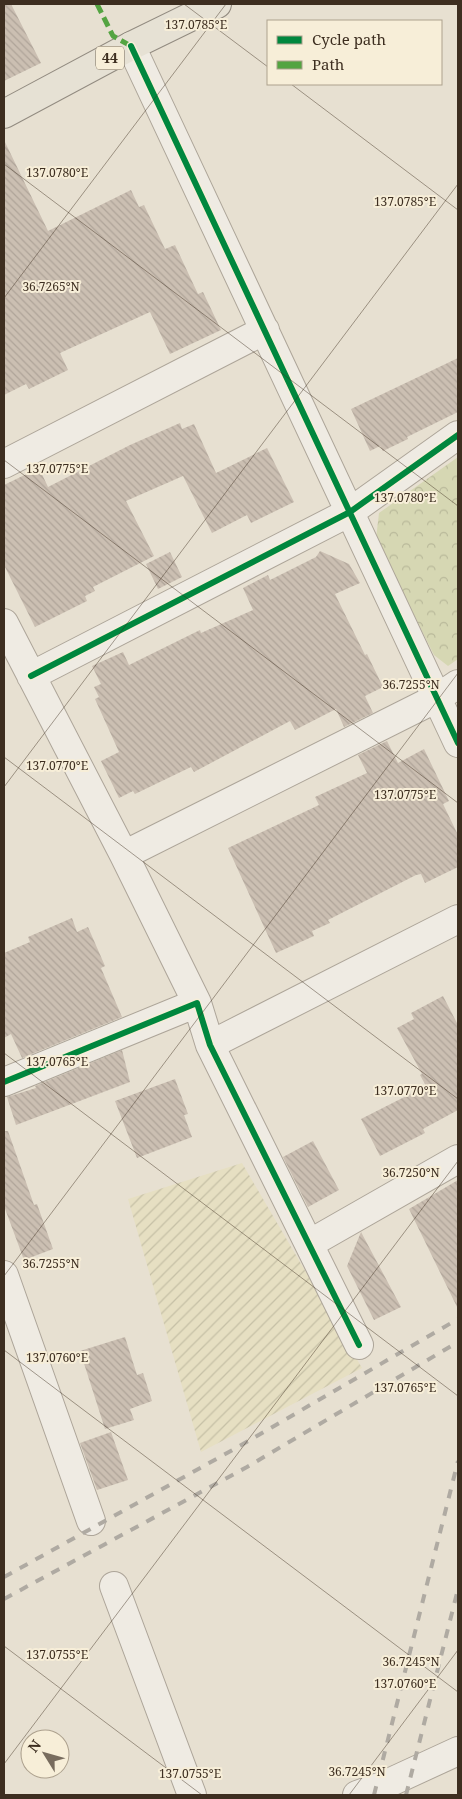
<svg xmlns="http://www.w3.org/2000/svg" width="462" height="1799" viewBox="0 0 462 1799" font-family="'Noto Serif',serif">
<defs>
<pattern id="farmland-furrows" width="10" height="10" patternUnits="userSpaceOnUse" patternTransform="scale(1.25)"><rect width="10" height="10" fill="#e6dfc2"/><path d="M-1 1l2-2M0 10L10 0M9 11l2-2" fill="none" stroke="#c6c0a6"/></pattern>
<pattern id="park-crowns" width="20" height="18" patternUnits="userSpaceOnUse" patternTransform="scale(1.25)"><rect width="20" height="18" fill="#d6d7b3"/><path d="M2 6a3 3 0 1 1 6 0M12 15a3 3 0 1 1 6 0" fill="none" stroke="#b9b99a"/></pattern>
<pattern id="building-back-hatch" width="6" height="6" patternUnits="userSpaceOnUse" patternTransform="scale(1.25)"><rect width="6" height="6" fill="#cbbfb2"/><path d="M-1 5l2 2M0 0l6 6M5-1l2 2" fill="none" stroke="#afa499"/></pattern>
</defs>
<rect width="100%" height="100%" fill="#e7e0d1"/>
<!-- farmland -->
<path fill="url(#farmland-furrows)" d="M242 1163 362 1368 201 1452 128 1199Z"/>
<!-- park -->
<path fill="url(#park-crowns)" d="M458 457V659L448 666 434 655 376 539 379 513Z"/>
<!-- building -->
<path fill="url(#building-back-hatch)" d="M4 4H11L41 63 4 81Z
M4 140 48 231 131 190 139 207 144 205 165 249 175 245 198 294 203 292 221 330 170 354 150 312 60 353 68 370 29 389 26 384 4 395Z
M458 358V412L407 437 408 439 383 451 380 446 370 451 351 409Z
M180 423 182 429 194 424 216 473 267 448 294 502 251 523 247 515 212 533 183 476 126 501 154 556 93 587 95 591 85 596 87 601 35 627 4 565V485L39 468 48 487 130 445Z
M320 551 349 564 360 583 335 594 365 655 367 654 383 687 365 696 373 713 344 727 336 709 295 730 290 721 194 772 191 767 135 794 133 791 119 798 101 761 119 752 95 699 99 697 94 687 101 684 92 666 123 652 129 665 200 630 201 633 253 610 243 588 268 575 270 580 316 557Z
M170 552 182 577 158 589 146 564Z
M387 741 398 763 424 749 449 801 443 804 458 835V867L425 883 421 874 416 875 328 920 330 923 312 931 314 936 276 953 228 848 319 805 315 797 367 773 358 755Z
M72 918 77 932 88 927 105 966 101 968 122 1017 22 1058 11 1034 4 1038V953L30 942 28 937Z
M443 996 458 1025V1110L423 1129 425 1133 380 1156 361 1119 426 1086 420 1075 422 1074 397 1028 414 1019 411 1013Z
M122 1050 130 1082 16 1125 7 1097 36 1088 35 1086Z
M175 1079 188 1114 184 1115 192 1137 137 1158 115 1101Z
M4 1131H8L34 1205 37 1204 53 1249 24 1260 4 1206Z
M313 1141 339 1190 308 1207 283 1157Z
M458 1180V1309L409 1209Z
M361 1232 401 1307 374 1320 347 1266Z
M125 1337 137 1375 143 1373 152 1401 130 1409 134 1420 105 1429 80 1351Z
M111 1432 128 1480 97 1490 80 1443Z"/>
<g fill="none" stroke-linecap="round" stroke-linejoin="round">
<defs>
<path id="street" d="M131 46 458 743
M4 464 265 330
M4 623 124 855 197 1003
M31 676 350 512 458 435
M124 855 437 698 458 684
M210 1045 458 919
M4 1082 197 1003 210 1045 359 1345
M309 1244 458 1159
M4 1275 91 1521
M114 1586 192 1795
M357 1795 382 1786 458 1751"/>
<path id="primary" d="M4 114 131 46 217 4"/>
</defs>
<!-- street casing -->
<use href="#street" stroke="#ada599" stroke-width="30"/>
<!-- primary casing -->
<use href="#primary" stroke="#928b80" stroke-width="30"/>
<!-- street -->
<use href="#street" stroke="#efebe3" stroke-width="28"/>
<!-- primary -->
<use href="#primary" stroke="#e6e1d4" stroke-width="28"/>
<!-- rail -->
<path stroke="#afaaa2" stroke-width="4" stroke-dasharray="9 9" stroke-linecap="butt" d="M4 1577 238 1447 458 1319
M4 1599 247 1467 458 1342
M374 1795 458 1461
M406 1795 458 1589"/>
<!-- quiet -->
<path stroke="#54a441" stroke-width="5" stroke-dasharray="10 5" stroke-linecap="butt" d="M97 4 113 36 131 46"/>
<defs>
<path id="cycleway" d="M131 46 458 743
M31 676 350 512 458 435
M4 1082 197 1003 210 1045 359 1345"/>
</defs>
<!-- cycleway casing -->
<use href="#cycleway" stroke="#f7eed8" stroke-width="9"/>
<!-- cycleway -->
<use href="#cycleway" stroke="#00873e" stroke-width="6"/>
</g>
<!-- ticks -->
<path fill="none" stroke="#3d2e20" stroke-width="1" stroke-opacity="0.45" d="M184 4 268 67M291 84 458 210M4 164 458 506M4 298 226 4M4 460 458 803M4 757 458 1099M4 787 458 184M4 1053 458 1396M4 1276 458 673M4 1350 458 1692M4 1646 202 1795M4 1764 458 1161M349 1795 458 1650"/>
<g text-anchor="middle" stroke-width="4" stroke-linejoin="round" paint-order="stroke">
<!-- shield labels -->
<rect fill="#f7eed8" stroke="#756857" stroke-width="1" x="96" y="46.5" width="28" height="23" rx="4"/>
<g font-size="14" font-weight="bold" fill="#3d2e20">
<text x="110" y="63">44</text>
</g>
</g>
<g font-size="12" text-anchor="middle" fill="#3d2e20" stroke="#f7eed8" stroke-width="4" stroke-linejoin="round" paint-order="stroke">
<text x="196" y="29">137.0785°E</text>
<text x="57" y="177">137.0780°E</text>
<text x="405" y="206">137.0785°E</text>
<text x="51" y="291">36.7265°N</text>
<text x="57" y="473">137.0775°E</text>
<text x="405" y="502">137.0780°E</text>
<text x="411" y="689">36.7255°N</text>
<text x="57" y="770">137.0770°E</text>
<text x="405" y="799">137.0775°E</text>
<text x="57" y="1066">137.0765°E</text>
<text x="405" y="1095">137.0770°E</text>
<text x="411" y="1177">36.7250°N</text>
<text x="51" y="1268">36.7255°N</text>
<text x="57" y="1362">137.0760°E</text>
<text x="405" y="1392">137.0765°E</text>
<text x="57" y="1659">137.0755°E</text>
<text x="411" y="1666">36.7245°N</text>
<text x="405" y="1688">137.0760°E</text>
<text x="357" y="1776">36.7245°N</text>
<text x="190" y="1778">137.0755°E</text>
</g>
<!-- border -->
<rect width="462" height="1799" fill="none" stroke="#3d2e20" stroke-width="10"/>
<!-- legend -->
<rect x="267" y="20" width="175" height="65" fill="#f7eed8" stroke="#ada18e"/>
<rect x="277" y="36" width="25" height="8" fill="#00873e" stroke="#ada18e"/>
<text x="312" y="45" font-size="15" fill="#3d2e20">Cycle path</text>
<rect x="277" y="61" width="25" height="8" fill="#54a441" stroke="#ada18e"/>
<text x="312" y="70" font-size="15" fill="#3d2e20">Path</text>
<!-- north arrow -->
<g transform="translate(45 1754) rotate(307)"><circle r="24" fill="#f7eed8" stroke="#ada18e"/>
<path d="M0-4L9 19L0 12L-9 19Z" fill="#786c5e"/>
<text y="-8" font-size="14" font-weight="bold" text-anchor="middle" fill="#3d2e20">N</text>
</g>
</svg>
